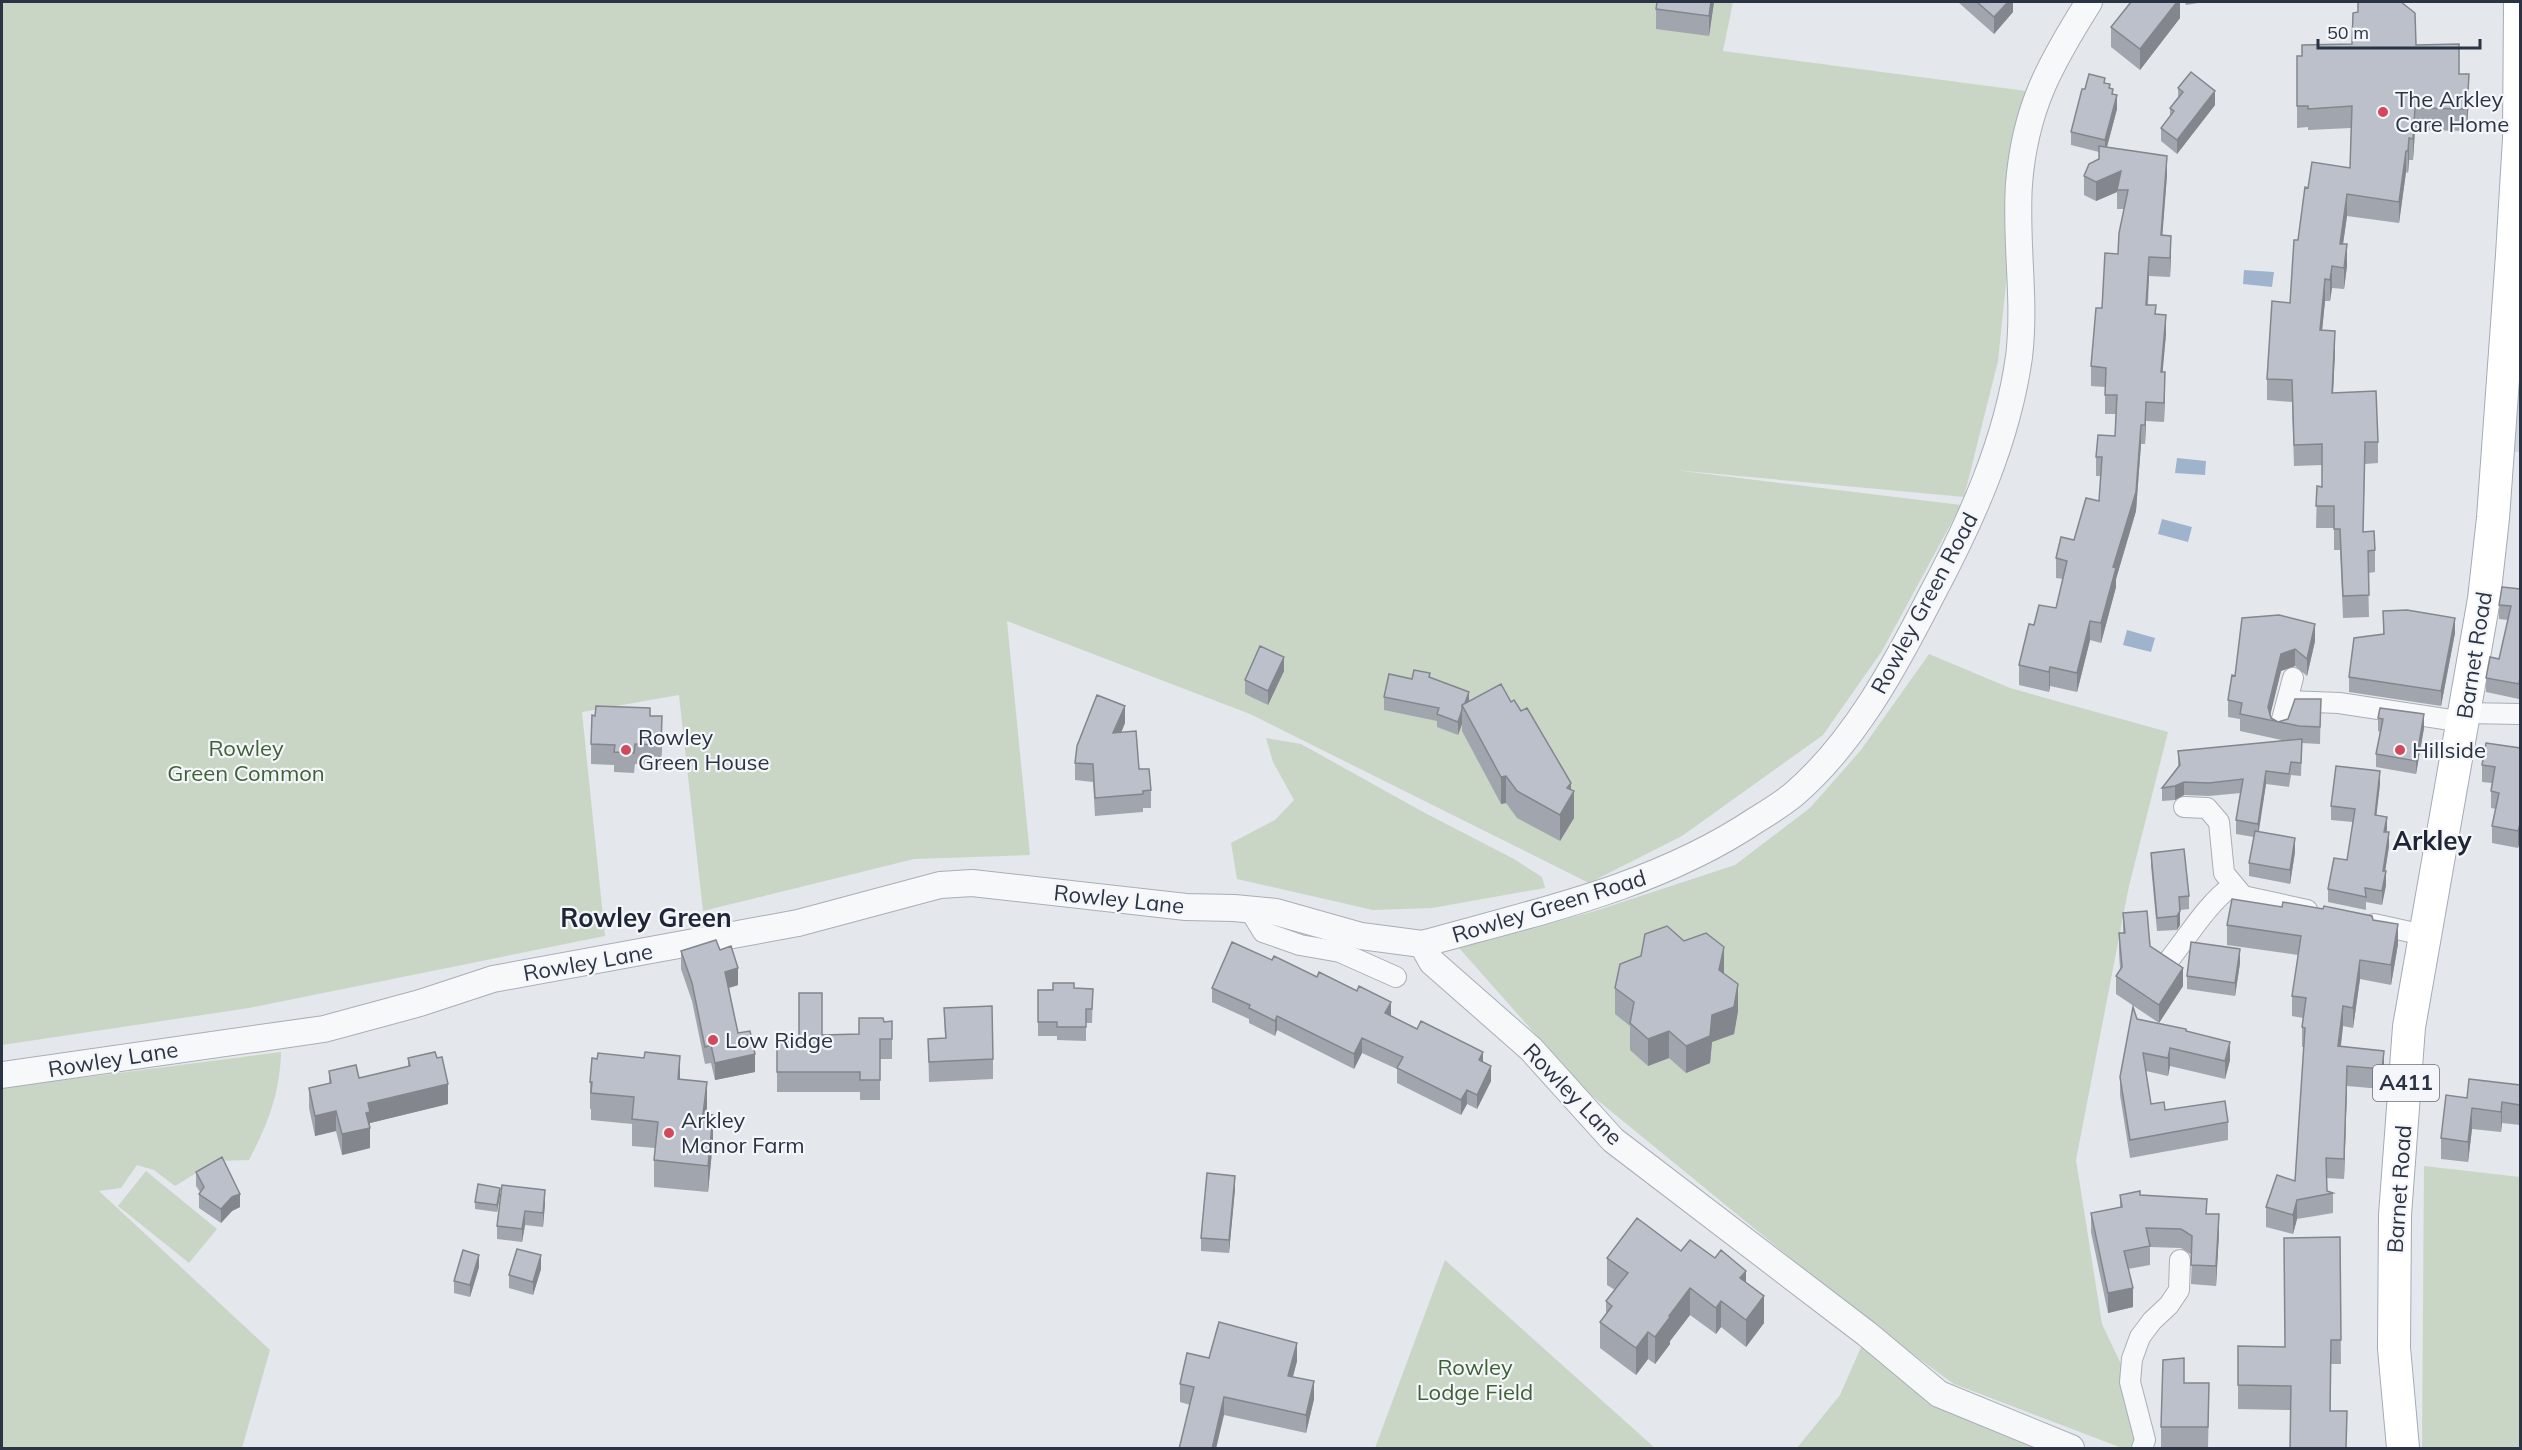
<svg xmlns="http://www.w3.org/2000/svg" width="2522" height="1450" viewBox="0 0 2522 1450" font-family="Mulish,sans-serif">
<rect width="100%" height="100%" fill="#e4e7ec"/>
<!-- built -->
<path fill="#d2d6de" d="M2520 306V452H2513Z"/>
<!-- green -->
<path fill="#c9d6c5" d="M2 2H1733L1723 51 2026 91 2010 177V245L1998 361 1964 497 1674 470 1961 505 1882 651 1823 735 1682 836 1589 883 1250 714 1007 621 1030 855 914 859 703 911 679 695 582 712 605 936 249 1008 2 1045Z
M1929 654 2010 688 2168 732 2129 886 2076 1160 2102 1324 2130 1383 2139 1439 2132 1448H2122L1954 1384 1871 1324 1585 1090 1459 948 1595 911 1735 865 1810 808 1861 750Z
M1266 738 1301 744 1425 813 1514 859 1542 877 1545 888 1432 908 1373 910 1237 879 1231 843 1275 820 1294 800 1273 762Z
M281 1052C280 1093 268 1124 249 1160L216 1161 175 1186 154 1170 137 1165 121 1188 99 1191 270 1350 242 1448H2V1088Z
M2424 1166 2520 1177V1448H2422Z
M146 1171 217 1229 189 1263 118 1206Z
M1445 1260 1655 1448H1375Z
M1862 1345 2042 1448H1797L1840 1395Z"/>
<!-- water -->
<path fill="#9fb4cc" d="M2244 270 2274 272 2272 287 2243 284Z
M2177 458 2206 461 2205 475 2175 473Z
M2162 519 2192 527 2188 542 2158 534Z
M2127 630 2155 638 2151 652 2123 645Z"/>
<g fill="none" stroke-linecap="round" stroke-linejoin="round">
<defs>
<path id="minor" d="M2288 701 2339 703 2464 722
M2465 713 2520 714
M2280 727 2293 678
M2184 807 2207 808 2219 822 2224 873 2243 896 2307 910
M1249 909 1263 932 1300 945 1340 952 1396 977
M2374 924 2424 935
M2169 960C2190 934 2206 905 2233 885
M2142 1448 2145 1440 2130 1382 2132 1359 2140 1337 2152 1321 2169 1305 2179 1290 2180 1260"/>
<path id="tertiary" d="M1422 944C1537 912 1656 887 1756 820 1769 812 1782 804 1793 795 1854 743 1895 666 1931 596 1971 521 2007 442 2019 357 2026 299 2015 242 2019 184 2025 108 2050 64 2089 2
M2 1075 324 1029 420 1003 493 979 798 923 940 885 972 883 1186 907 1234 908 1276 912 1361 936 1422 944 1432 962 1531 1049 1613 1140 1867 1334 1939 1394 2071 1448"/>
<path id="primary" d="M2403 1448 2394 1348 2395 1215 2409 1027 2484 599 2493 518 2512 255 2519 139 2520 2"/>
</defs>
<!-- minor casing -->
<use href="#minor" stroke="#a9aeb7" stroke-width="22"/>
<!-- tertiary casing -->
<use href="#tertiary" stroke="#a9aeb7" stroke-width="28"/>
<!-- primary casing -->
<use href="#primary" stroke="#a3abb8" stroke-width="34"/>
<!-- minor -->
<use href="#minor" stroke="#f7f8fa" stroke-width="20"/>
<!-- tertiary -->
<use href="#tertiary" stroke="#f7f8fa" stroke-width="26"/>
<!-- primary -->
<use href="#primary" stroke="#fff" stroke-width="32"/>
</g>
<!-- wall -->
<path fill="#a1a5ae" d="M1714 2 1709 36 1656 29V9Z
M1958 2H2013V12L1994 34Z
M2180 2V18L2140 70 2111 47V27Z
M2185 2H2204L2186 5Z
M2358 2 2416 45 2459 74 2469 96 2467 131 2415 130 2413 160H2409L2408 173 2406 172 2399 223 2347 216 2343 244 2347 266 2344 289 2332 288 2330 301H2325L2322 330 2335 352 2333 393 2378 442V463L2365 464 2363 532 2375 550V572L2368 573 2369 617 2343 618 2340 550H2334V528H2316L2317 486 2322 487V465L2294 466 2292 402 2267 400V379L2290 303 2298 240 2308 188 2350 168 2351 128 2308 130V127L2297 128V56H2302L2352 44 2358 12Z
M2105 83 2110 88 2113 94 2117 109 2107 147 2167 175 2162 235 2171 255 2170 277 2149 276 2148 305 2156 314 2166 334 2162 372 2165 392 2164 422 2146 421 2145 444H2141L2136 511 2116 579V587L2101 643 2090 640 2077 692 2050 686 2049 692 2019 685V665L2034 625 2056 608 2063 579 2056 578V558L2074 540 2099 501 2101 476H2096V457L2115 436 2116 414H2105V387L2091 386V366L2102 308 2118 254 2124 209H2117V192L2096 201 2084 195V176L2099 159V152L2071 145V132L2085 89Z
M2178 88 2215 105 2177 154 2161 141V128L2170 116V108L2178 97Z
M2520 589 2519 699 2486 692V678L2499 659 2508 620 2499 619V605Z
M2383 611 2455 633 2441 706 2349 692V677L2383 634Z
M2315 641 2307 676 2295 666 2281 671 2270 715 2271 718 2278 722 2288 719 2321 699 2320 744 2302 743 2301 776 2291 775 2289 787 2266 784 2258 832 2295 852 2290 884 2249 876V863L2254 837 2236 834V820L2241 793 2209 796 2184 795 2175 800 2162 801V788L2178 766V751L2286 741 2240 731V719L2228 717V700L2235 676Z
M1284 671 1268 705 1245 694V680Z
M1430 677 1469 701 1511 702 1571 790 1574 818 1560 841 1517 818 1506 803 1501 804 1462 731V724L1458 735 1437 727V721L1384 710V697L1412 679Z
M650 716 662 736 661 765 635 764 634 773 614 772V765L591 764V744Z
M2378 718 2424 728 2416 774 2376 767V754L2380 732 2378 731Z
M1125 723 1121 733 1151 790V808H1143V812L1095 816 1093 782 1075 780V763Z
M2520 748V841L2518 848 2492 843V826L2496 809 2491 808V791L2492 783 2482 782V765Z
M2380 784 2376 815 2387 832 2389 846 2385 871 2386 885 2382 905 2366 902V910L2328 902V889L2347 860 2353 822 2331 820V806Z
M2151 853 2189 896V909L2180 910V925L2177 930 2157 931 2151 866Z
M2282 907 2373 920 2398 944 2391 985 2360 979 2353 1028 2343 1026 2341 1046 2384 1070 2382 1089 2347 1086 2344 1179 2327 1178V1191L2333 1193V1213L2297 1219 2293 1234 2266 1227V1207L2295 1181 2304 1047H2302V1027L2303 1018 2292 1016V996L2298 955 2227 945V925Z
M2123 913 2183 986 2159 1023 2116 994V976L2120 969 2119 952V933H2123Z
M720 950 738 985 729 988 738 1033 755 1072 715 1080 711 1063 705 1064 692 1001 681 969V951Z
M2240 963 2235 996 2187 989V976Z
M1724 973 1738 1011 1734 1034 1712 1042 1710 1063 1686 1073 1669 1058 1648 1066 1630 1050V1026L1615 1014V988Z
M1074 988 1093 989 1092 1023H1086V1041L1057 1040V1036H1038V990Z
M1212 988 1391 1016 1483 1062 1491 1081 1477 1109 1467 1104 1461 1115 1397 1083V1069L1362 1053 1354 1069 1277 1030 1275 1036 1249 1023V1019L1212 1002Z
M944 1008 993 1059V1079L929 1082 928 1039 945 1038Z
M2137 1019 2186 1031 2230 1060 2225 1079 2170 1066 2168 1076 2146 1071 2151 1104 2165 1110 2228 1122V1140L2130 1158 2120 1095V1077Z
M892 1021V1059H880V1100H860V1092H777V1042L799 1041 822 1035 859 1034 884 1022Z
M408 1058 448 1104 370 1123V1148L342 1155 336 1131 315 1136 309 1108V1088L329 1083V1071L359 1078 408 1066Z
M680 1079 707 1108 706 1114 713 1141 708 1192 654 1187V1160L655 1148 632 1146V1124L591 1120V1109H590V1082Z
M2520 1085V1125L2502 1123 2501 1132 2472 1129 2468 1162 2441 1159V1138L2467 1098Z
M196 1172 240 1207 232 1211 221 1223 199 1208V1194L200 1192 196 1186Z
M502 1185 545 1203 543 1227 525 1225 522 1242 497 1239V1226Z
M1235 1189 1229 1253 1201 1251V1238Z
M500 1195 497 1212 475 1209V1202Z
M2120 1195H2140L2207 1214 2219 1234 2216 1286 2191 1284 2192 1255 2181 1248 2150 1247V1265L2128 1269 2133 1307 2108 1313 2091 1232V1213L2120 1207Z
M2340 1237 2341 1364H2331V1411L2346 1448 2290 1449 2291 1410 2238 1409V1346L2285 1347Z
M1681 1251 1746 1282 1764 1323 1746 1347 1721 1327 1716 1334 1690 1315 1670 1341V1344L1655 1364 1648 1359 1636 1375 1600 1348V1322L1606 1314V1301L1615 1290 1607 1285V1258Z
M479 1267 470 1297 454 1293V1281Z
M541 1269 533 1295 509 1288V1275Z
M1209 1358 1297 1361 1293 1377 1314 1399 1306 1433 1224 1415 1180 1402V1384Z
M2184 1383 2209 1403 2208 1447H2161V1427Z"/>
<!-- shaded-wall -->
<path fill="#83868d" d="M1711 2H1714L1709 36V16Z
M2008 2H2013V12L1994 34V17Z
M2177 2H2180V18L2140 70V49Z
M2469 74V96L2467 131V109Z
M2215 91V105L2177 154V140Z
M2117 95V109L2105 154V140Z
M2415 108V130L2413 160V139Z
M2409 138V160L2408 173V151Z
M2406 151V172L2399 223V202Z
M2167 156V175L2161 254V235Z
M2121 171 2117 192 2096 201V182Z
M2347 194V216L2340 265V244Z
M2171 236V255L2170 277V258Z
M2347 244V266L2344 289V268Z
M2149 257V276L2146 324V305Z
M2332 266V288L2330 301V280Z
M2325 279V301L2320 352V330Z
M2166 315V334L2161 391V372Z
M2335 331V352L2332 415V393Z
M2165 372V392L2164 422V403Z
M2146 402V421L2145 444V425Z
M2141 425V444L2136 511 2116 579V587L2101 643V623L2113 567Z
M2455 618V633L2441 706V691Z
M2090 621V640L2077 692V673Z
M2315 624V641L2307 676V659Z
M2295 649V666L2281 671 2269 720 2268 707 2281 654Z
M1284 657V671L1268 705V691Z
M2050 667V686L2049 692V672Z
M2520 678V693L2519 699V684Z
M1469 692V706L1463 707Z
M1125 706V723L1113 751V733Z
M1462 710V724L1458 735V722Z
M2424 714V728L2416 774V761Z
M662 716V736L661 765V745Z
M2266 771V784L2258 837V824Z
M2380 771V784L2375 828V815Z
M1506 776V803L1501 804V777Z
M2184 782V795L2175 800V786Z
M1571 783V797L1574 791V818L1560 841V815L1567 788Z
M2387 817V830L2384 845V832Z
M2520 824V841L2518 848V831Z
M2389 832V846L2383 885V871Z
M2295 838V852L2290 884V870Z
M2386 871V885L2382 905V891Z
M2180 911V925L2177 930V916Z
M2398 924V944L2391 985V965Z
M1724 947V974L1719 970Z
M2240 949V963L2235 996V983Z
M2360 960V979L2353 1028V1008Z
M738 968V985L725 989V972Z
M2183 968V986L2159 1023V1005Z
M1738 984V1011L1734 1034 1712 1042 1710 1063 1686 1073V1046Z
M1391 1002V1017L1385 1013Z
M2343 1006V1026L2338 1066V1046Z
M1277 1016V1030L1275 1036V1021Z
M1669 1031V1058L1648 1066V1039Z
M1362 1038V1053L1354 1069V1054Z
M2230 1042V1060L2225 1079V1061Z
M2170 1048V1066L2168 1076V1058Z
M2384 1051V1070L2382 1089V1069Z
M1483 1052V1066L1479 1060Z
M755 1054V1072L715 1080V1063Z
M680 1056V1083L678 1079Z
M1491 1066V1081L1477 1109V1095Z
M2347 1066V1086L2344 1179V1159Z
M707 1082V1108L703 1140V1114Z
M448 1084V1104L370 1123V1148L342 1155V1134L366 1113 368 1103Z
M1467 1090V1104L1461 1115V1100Z
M2502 1102V1123L2501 1132V1112Z
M2472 1108V1129L2468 1162V1142Z
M336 1111V1131L315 1136V1116Z
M713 1115V1141L708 1192V1166Z
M1235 1176V1189L1229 1253V1240Z
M500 1188V1195L497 1212V1205Z
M545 1190V1203L543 1227V1213Z
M240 1194V1207L232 1211 221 1223V1209L232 1197Z
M2297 1200V1219L2293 1234V1215Z
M525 1211V1225L522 1242V1229Z
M2219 1214V1234L2216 1286V1266Z
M479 1255V1267L470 1297V1285Z
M541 1255V1269L533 1295V1282Z
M1746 1271V1298L1740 1278Z
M1690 1288V1315L1670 1341V1344L1655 1364V1337L1669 1316Z
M2133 1288V1307L2108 1313V1293Z
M1764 1296V1323L1746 1347V1320Z
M1721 1301V1327L1716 1334V1308Z
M1648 1332V1359L1636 1375V1348Z
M1297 1343V1361L1288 1394V1376Z
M1314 1381V1399L1306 1433V1415Z
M1224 1397V1415L1216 1449H1212Z"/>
<!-- building -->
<path fill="#bbc0ca" stroke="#83868d" stroke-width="1.5" d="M1657 2H1711L1709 16 1656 9Z
M1977 2H2008L1994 17Z
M2131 2H2177L2140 49 2111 27Z
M2358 2H2401L2415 13 2416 45 2459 44V74H2469L2467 109 2415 108 2413 139 2409 138 2408 151H2406L2399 202 2347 194 2340 244H2347L2344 268 2332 266 2330 280 2325 279 2320 330 2335 331 2332 393 2376 391 2378 442H2365L2363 532 2374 531 2375 550 2368 551 2369 595 2343 596 2340 529H2334V506H2316L2317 486 2322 487V444L2294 445 2292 380 2267 379 2272 301 2290 303 2294 240H2298L2305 187 2308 188 2312 162 2350 168 2352 106 2308 109V106H2297V56H2302V45L2352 44 2353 13 2358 12Z
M2191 72 2215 91 2177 140 2161 128 2174 111 2170 108 2183 92 2178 88Z
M2089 74 2105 78 2104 83 2110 84 2109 88 2113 89 2112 94 2117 95 2105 140 2071 132 2082 89H2085Z
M2099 146 2167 156 2161 235 2171 236 2170 258 2149 257 2146 305H2156L2155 314 2166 315 2161 372H2165L2164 403 2146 402 2145 425H2141L2136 492 2113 567 2116 568 2101 623 2090 621 2077 673 2050 667 2049 672 2019 665 2029 624 2034 625 2039 605 2056 608 2067 561 2056 558 2061 537 2074 540 2086 498 2099 501 2102 457H2096L2098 435 2115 436 2117 395H2105L2106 368 2091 366 2096 308H2102L2105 253 2118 254 2119 233 2128 190H2117L2121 171 2096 182 2084 176 2089 164 2099 159Z
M2502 587 2520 589V678L2519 684 2486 678 2490 657 2499 659 2511 606 2499 605Z
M2407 610 2455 618 2441 691 2349 677 2354 638 2384 634 2383 611Z
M2279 615 2315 624 2307 659 2295 649 2281 654 2268 707 2271 718 2278 722 2288 719 2295 699H2321L2320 727 2299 726 2240 714 2242 703 2228 700 2232 675 2235 676 2242 618Z
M1260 646 1284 657 1268 691 1245 680Z
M1414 670 1430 673 1429 677 1469 692 1465 703 1462 705V710L1458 722 1437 714 1439 708 1384 697 1389 674 1412 679Z
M1501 684 1511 702 1514 700 1521 711 1527 708 1571 783 1567 788 1574 791 1560 815 1517 791 1506 776 1501 777 1462 705Z
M1097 695 1125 706 1113 733 1136 731 1139 769H1149L1151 790 1143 791V794L1095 798 1093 764 1075 763 1077 746Z
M596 706 650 708V716H662L661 745 635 744 634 753 614 752 615 745 591 744 592 715 595 716Z
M2380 708 2424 714 2416 761 2376 754 2383 719 2378 718Z
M2302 739 2301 763 2291 762 2289 774 2266 771 2258 824 2236 820 2243 779 2209 783 2184 782 2175 786 2162 788 2180 765 2178 751Z
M2486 743 2520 748V824L2518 831 2492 826 2499 793 2491 791 2495 767 2482 765Z
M2336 766 2380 771 2375 815 2387 817 2384 832H2389L2383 871H2386L2382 891 2365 888 2366 897 2328 889 2334 858 2347 860 2355 809 2331 806Z
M2255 831 2295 838 2290 870 2249 863Z
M2184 849 2189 896 2179 897 2180 911 2177 916 2157 918 2151 853Z
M2232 899 2282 907 2283 902 2323 909 2324 906 2372 916 2373 920 2398 924 2391 965 2360 960 2353 1008 2343 1006 2338 1046 2384 1051 2382 1069 2347 1066 2344 1159 2326 1158 2327 1191 2333 1193 2297 1200 2293 1215 2266 1207 2277 1175 2295 1181 2305 1028 2302 1027 2306 998 2292 996 2301 936 2227 925Z
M2147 911 2150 946 2183 968 2159 1005 2116 976 2122 967 2119 933H2125L2123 913Z
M1667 926 1684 941 1706 933 1724 947 1719 970 1738 984 1734 1007 1712 1015 1710 1036 1686 1046 1669 1031 1648 1039 1630 1023 1634 1002 1615 988 1620 964 1641 956 1645 934Z
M716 940 720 950 731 946 738 968 725 972 738 1033 750 1031 755 1054 715 1063 711 1045 705 1047 692 983 681 951Z
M1232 942 1272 960 1274 956 1317 977 1319 972 1357 991 1359 986 1391 1002 1385 1013 1417 1029 1421 1021 1483 1052 1479 1060 1491 1066 1477 1095 1467 1090 1461 1100 1397 1068 1403 1057 1362 1038 1354 1054 1277 1016 1275 1021 1249 1008 1250 1005 1212 988Z
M2191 942 2240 949 2235 983 2187 976Z
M1053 983H1074V988L1093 989 1092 1009H1086V1027H1057V1022H1038V990H1053Z
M799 993H822V1035L859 1034V1018H883L884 1022 892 1021V1039H880V1080H860V1072H777V1042L799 1041Z
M992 1006 993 1059 929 1062 928 1039 946 1038 944 1008Z
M2133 1007 2137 1019 2186 1029V1031L2230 1042 2225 1061 2170 1048 2168 1058 2143 1053 2151 1104 2164 1102 2165 1110 2225 1101 2228 1122 2130 1140 2120 1077Z
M435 1052 437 1058 442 1057 448 1084 368 1103 370 1112 366 1113 370 1128 342 1134 336 1111 315 1116 309 1088 331 1083 329 1071 356 1065 359 1078 410 1066 408 1058Z
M645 1052 680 1056 678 1079 707 1082 703 1114 713 1115 708 1166 654 1160 658 1122 632 1119 634 1097 591 1093 592 1082H590L592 1058 597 1059 598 1053 644 1058Z
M2469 1079 2520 1085V1105L2502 1102 2501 1112 2472 1108 2468 1142 2441 1138 2446 1095 2467 1098Z
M222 1157 240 1194 232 1197 221 1209 199 1194 204 1187 196 1172Z
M1207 1173 1235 1176 1229 1240 1201 1238Z
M478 1184 500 1188 497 1205 475 1202Z
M502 1185 545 1190 543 1213 525 1211 522 1229 497 1226Z
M2140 1191V1195L2207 1199 2206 1214H2219L2216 1266 2191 1265 2192 1236 2181 1229 2146 1228 2150 1246 2124 1251 2133 1288 2108 1293 2091 1213 2122 1207 2120 1195Z
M1637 1218 1681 1251 1690 1240 1715 1258 1721 1250 1746 1271 1740 1278 1764 1296 1746 1320 1721 1301 1716 1308 1690 1288 1669 1316 1670 1317 1655 1337 1648 1332 1636 1348 1600 1322 1612 1306 1606 1301 1628 1273 1607 1258Z
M2340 1237 2341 1340H2331L2330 1411H2347L2346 1448 2376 1449H2290L2291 1386 2238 1385V1346L2285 1347 2284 1238Z
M517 1249 541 1255 533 1282 509 1275Z
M463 1250 479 1255 470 1285 454 1281Z
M1219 1322 1297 1343 1288 1376 1314 1381 1306 1415 1224 1397 1212 1449H1179L1194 1387 1180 1384 1187 1353 1209 1358Z
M2184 1358V1383H2209L2208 1427H2161L2163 1360Z"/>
<!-- markers -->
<g fill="#d1495b" stroke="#f4f6f9" stroke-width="2">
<circle cx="2383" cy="112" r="6"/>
<circle cx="626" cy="750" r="6"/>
<circle cx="2400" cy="750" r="6"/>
<circle cx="713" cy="1040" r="6"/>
<circle cx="669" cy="1133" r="6"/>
</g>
<g text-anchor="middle" stroke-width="4.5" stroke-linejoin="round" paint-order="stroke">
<!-- shield labels -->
<rect fill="#f4f6f9" stroke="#676e7b" stroke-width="1.5" x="2373" y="1065" width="66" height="36" rx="4.5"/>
<g font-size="21" font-weight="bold" fill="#2b3445">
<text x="2406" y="1090">A411</text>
</g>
<!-- poi labels -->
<g font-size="22" fill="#2b3445" stroke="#f4f6f9" text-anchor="start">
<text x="2395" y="107">The Arkley<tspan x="2395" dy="25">Care Home</tspan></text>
<text x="638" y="745">Rowley<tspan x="638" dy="25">Green House</tspan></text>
<text x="2412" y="758">Hillside</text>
<text x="725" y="1048">Low Ridge</text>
<text x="681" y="1128">Arkley<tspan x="681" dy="25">Manor Farm</tspan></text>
</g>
<!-- street labels -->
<g font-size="22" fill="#2b3445" stroke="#f4f6f9">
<text transform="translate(1924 603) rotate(-62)" y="8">Rowley Green Road</text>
<text transform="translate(2474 655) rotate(-81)" y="8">Barnet Road</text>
<text transform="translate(1119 899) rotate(6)" y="8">Rowley Lane</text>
<text transform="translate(1549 906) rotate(-17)" y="8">Rowley Green Road</text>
<text transform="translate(588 962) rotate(-10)" y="8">Rowley Lane</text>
<text transform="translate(113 1059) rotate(-9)" y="8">Rowley Lane</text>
<text transform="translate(1573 1094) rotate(46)" y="8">Rowley Lane</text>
<text transform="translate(2399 1189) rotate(-86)" y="8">Barnet Road</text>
</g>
<!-- park labels -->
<g font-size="22" fill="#3f6138" stroke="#f4f6f9">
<text x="246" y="756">Rowley<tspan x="246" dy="25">Green Common</tspan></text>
<text x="1475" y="1375">Rowley<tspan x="1475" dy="25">Lodge Field</tspan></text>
</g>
<!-- quarter labels -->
<g font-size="26" font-weight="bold" fill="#1d2536" stroke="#f4f6f9">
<text x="2432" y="850">Arkley</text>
<text x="646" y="927">Rowley Green</text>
</g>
</g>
<!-- border -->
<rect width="2522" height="1450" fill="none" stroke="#2b3445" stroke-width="6"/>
<!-- scale -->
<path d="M2318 39v9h162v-9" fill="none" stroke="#2b3445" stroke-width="3"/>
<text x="2327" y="39" font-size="18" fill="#2b3445" stroke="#f4f6f9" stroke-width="4.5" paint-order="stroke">50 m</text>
</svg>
